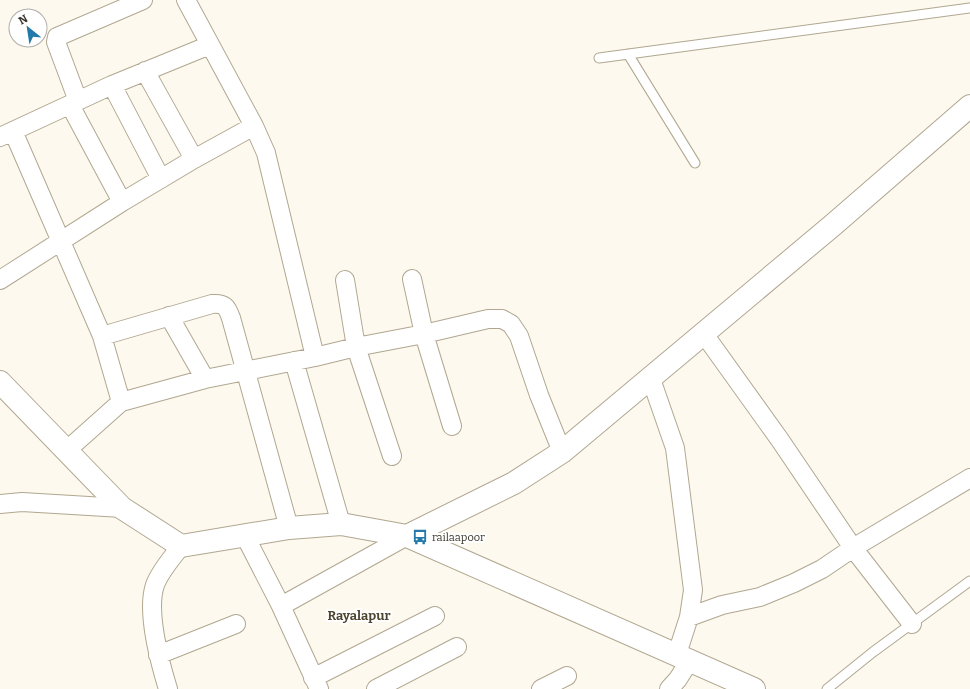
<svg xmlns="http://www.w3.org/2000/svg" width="970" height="689" viewBox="0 0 970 689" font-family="Bitter,serif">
<rect width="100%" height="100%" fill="#fdf9ef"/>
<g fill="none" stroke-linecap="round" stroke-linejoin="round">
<defs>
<path id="service" d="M628 54 695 163
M599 58 970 8
M827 689 873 652 970 581"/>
<path id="minor" d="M186 0 254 126 266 153 315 357
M145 71 194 159
M112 85 161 179
M78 101 56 42 57 37 143 0
M70 105 122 202
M13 131 102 336 121 402
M0 137 112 85 210 45
M412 279 424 334 452 426
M0 280 122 202 194 159 254 126
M345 280 356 347 392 456
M169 316 205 379
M704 334 780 440 853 548 912 624
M102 336 212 304C225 303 227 307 231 318L289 528
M294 361 341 524
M651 379 675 448 693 590 689 617 677 654
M66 451 121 402 205 379 315 357 356 347 424 334 488 319H502L511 324 519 336 539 395 562 452
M0 504 22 502 122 508
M245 536 281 606 319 689
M281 606 407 536
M689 617 722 605 760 597 794 583 822 569 853 548 970 478
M158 655 236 624
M313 678 435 616
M168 689C160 663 146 611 155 585 160 571 172 558 181 546
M376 689 457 647
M541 689 567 676
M669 689 678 679 690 660"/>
<path id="tertiary" d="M0 382 122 508 181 546 289 528 341 524 407 536 754 689
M407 536 514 483 562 452 833 225 970 106"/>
</defs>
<!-- service casing -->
<use href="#service" stroke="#b1a790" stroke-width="11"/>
<!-- minor casing -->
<use href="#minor" stroke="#b1a790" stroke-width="20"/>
<!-- tertiary casing -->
<use href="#tertiary" stroke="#b1a790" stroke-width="24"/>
<!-- service -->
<use href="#service" stroke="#fff" stroke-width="9"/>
<!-- minor -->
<use href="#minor" stroke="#fff" stroke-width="18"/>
<!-- tertiary -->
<use href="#tertiary" stroke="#fff" stroke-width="22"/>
</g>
<!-- icons -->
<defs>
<symbol id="bus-bare" viewBox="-9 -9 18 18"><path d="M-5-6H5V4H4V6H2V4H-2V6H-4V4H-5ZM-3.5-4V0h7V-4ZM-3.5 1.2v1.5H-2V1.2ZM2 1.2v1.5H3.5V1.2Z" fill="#237aa9" stroke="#fff" stroke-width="2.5" paint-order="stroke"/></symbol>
</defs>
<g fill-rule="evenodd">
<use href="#bus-bare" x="409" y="526" width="22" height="22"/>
</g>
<g text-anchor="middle" stroke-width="4" stroke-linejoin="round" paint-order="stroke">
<!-- poi labels -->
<g font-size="11" fill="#38342a" stroke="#fff" text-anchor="start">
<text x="432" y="541">railaapoor</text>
</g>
<!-- quarter labels -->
<g font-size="13" font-weight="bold" fill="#4f4631" stroke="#fff">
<text x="359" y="620">Rayalapur</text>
</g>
</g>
<!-- north arrow -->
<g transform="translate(28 28) rotate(330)"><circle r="19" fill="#ffffff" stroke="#afaeaa"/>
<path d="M0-3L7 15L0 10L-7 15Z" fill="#237aa9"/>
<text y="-6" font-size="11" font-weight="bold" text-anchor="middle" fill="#38342a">N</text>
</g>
</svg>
